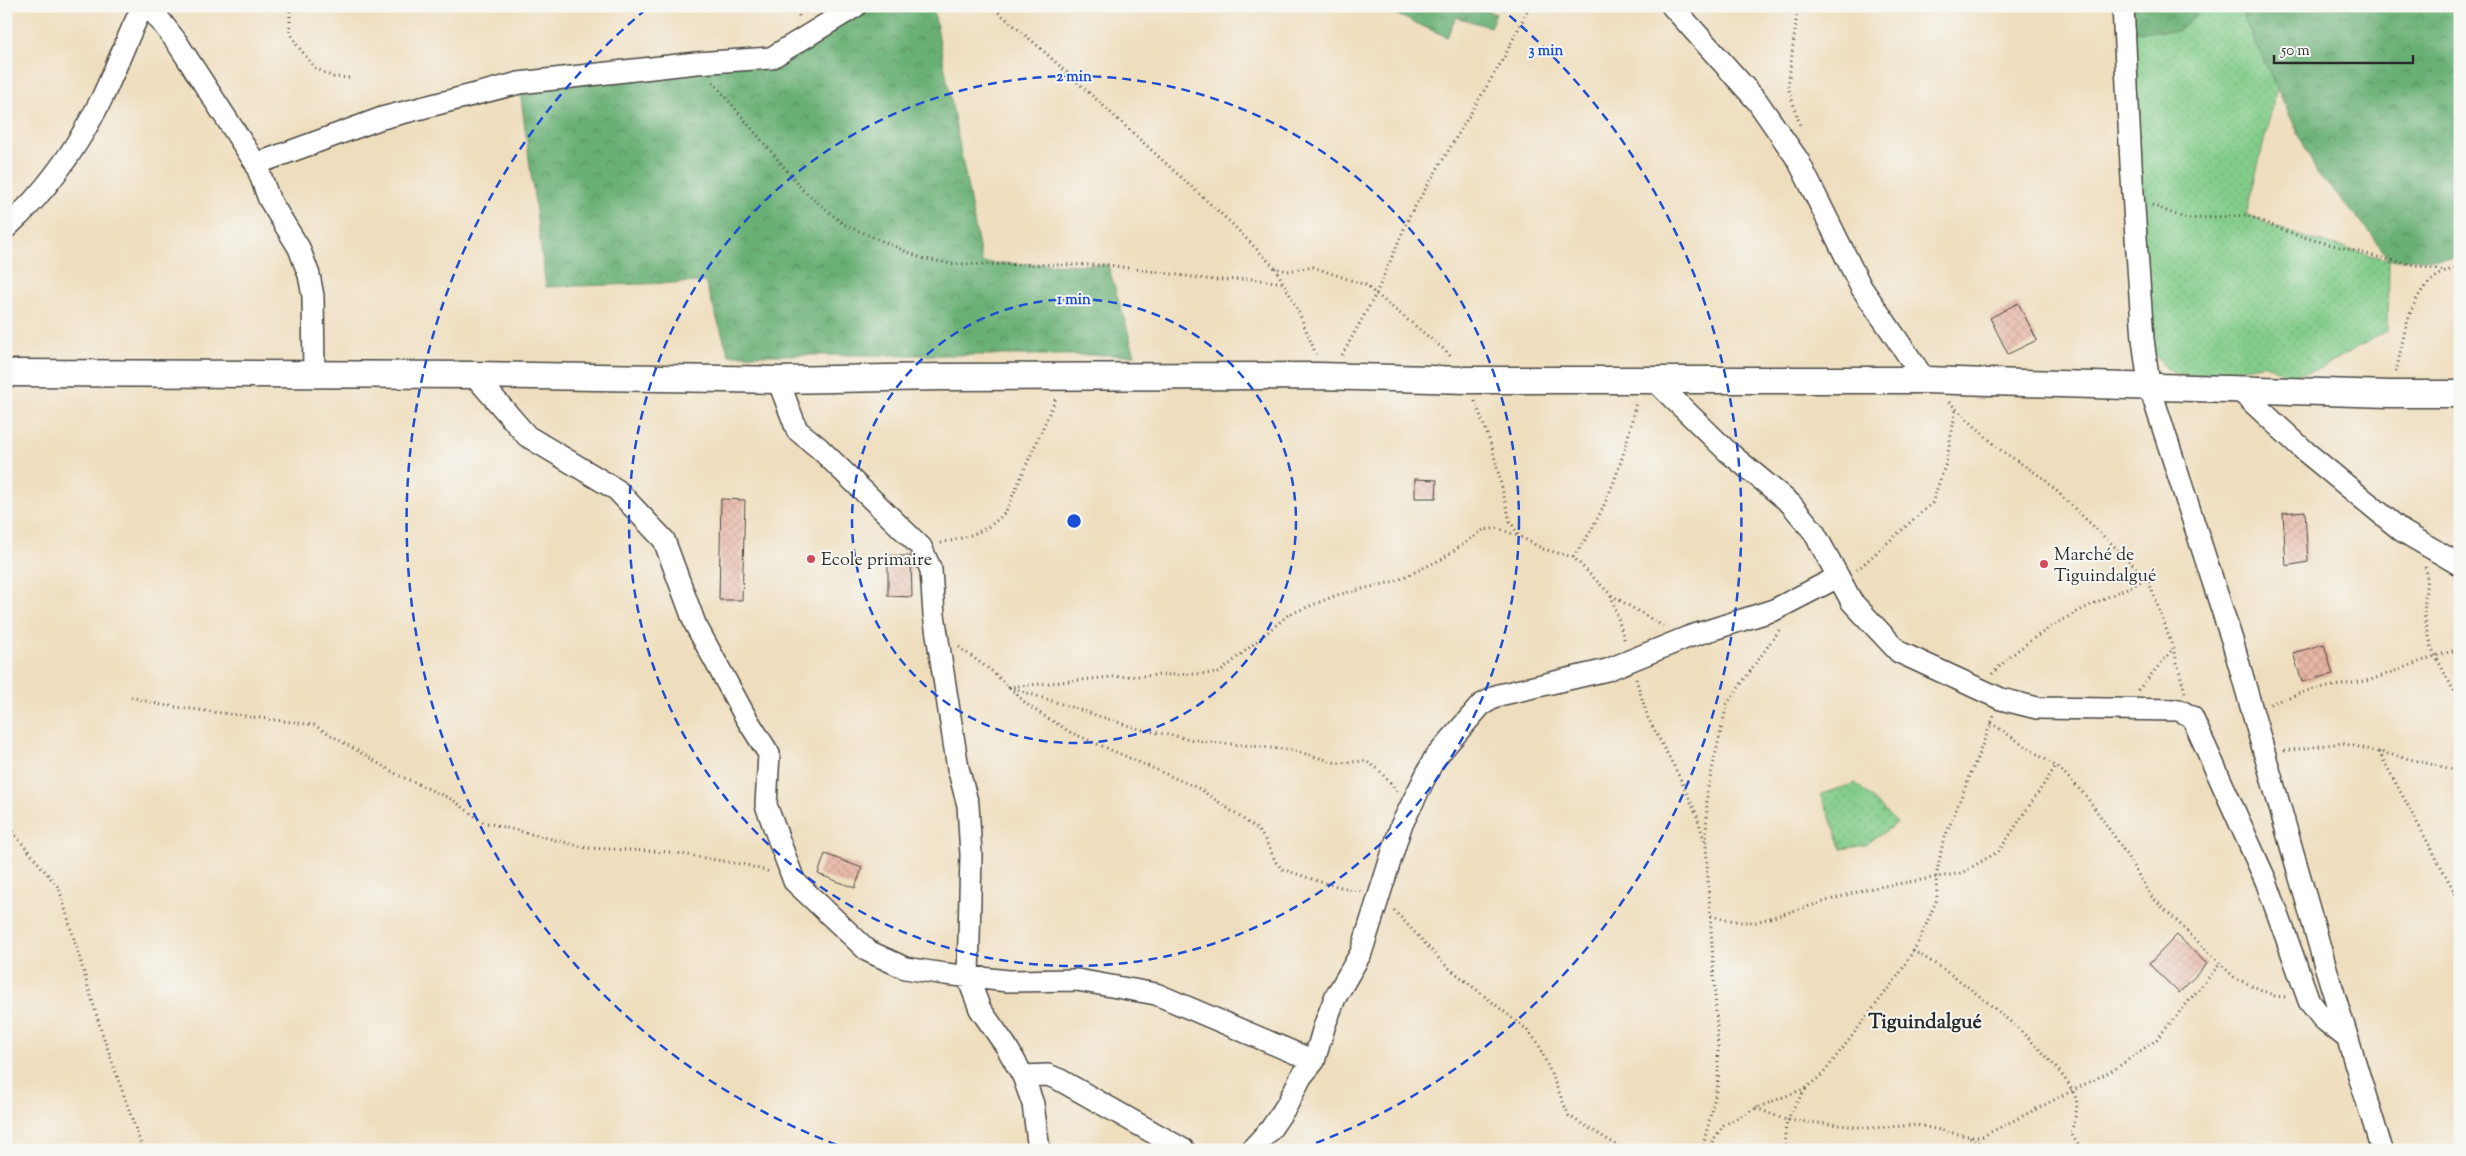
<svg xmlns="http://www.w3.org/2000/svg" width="2466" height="1156" viewBox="0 0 2466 1156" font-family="'Sorts Mill Goudy',serif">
<defs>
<pattern id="grass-dots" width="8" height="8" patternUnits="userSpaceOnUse" patternTransform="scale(1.25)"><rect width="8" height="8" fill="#82cc89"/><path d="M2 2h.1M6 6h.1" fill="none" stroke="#70af76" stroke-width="1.8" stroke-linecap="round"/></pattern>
<pattern id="forest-crowns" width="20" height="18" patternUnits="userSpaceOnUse" patternTransform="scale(1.25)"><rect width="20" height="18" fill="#69b075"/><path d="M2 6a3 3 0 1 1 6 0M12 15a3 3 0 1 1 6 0" fill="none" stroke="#578f60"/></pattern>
<pattern id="building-cross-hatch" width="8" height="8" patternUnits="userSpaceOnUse" patternTransform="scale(1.25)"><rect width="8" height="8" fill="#e8b6a4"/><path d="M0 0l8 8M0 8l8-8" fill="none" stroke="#c79d8d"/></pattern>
</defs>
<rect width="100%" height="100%" fill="#f6f6f2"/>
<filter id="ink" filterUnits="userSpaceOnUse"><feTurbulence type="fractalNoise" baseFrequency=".02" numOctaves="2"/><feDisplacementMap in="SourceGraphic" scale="10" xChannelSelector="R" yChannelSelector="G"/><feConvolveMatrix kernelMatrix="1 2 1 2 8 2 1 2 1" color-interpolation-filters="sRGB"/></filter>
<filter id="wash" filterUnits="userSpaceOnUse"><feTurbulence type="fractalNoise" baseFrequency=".0096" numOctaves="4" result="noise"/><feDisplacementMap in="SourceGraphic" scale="20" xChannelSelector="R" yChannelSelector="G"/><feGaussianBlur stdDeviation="1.12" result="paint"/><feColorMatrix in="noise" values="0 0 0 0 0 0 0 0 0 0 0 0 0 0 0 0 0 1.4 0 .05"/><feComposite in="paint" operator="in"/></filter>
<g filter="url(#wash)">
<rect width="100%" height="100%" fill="#efdebe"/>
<!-- grass -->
<path fill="url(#grass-dots)" stroke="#567c5a" d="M2207 6H2238L2277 88 2246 215 2299 236 2389 260 2388 330 2319 369 2288 377 2266 364 2203 375H2176L2164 366 2143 339 2125 31H2178Z
M1856 783 1897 823 1865 845 1842 849 1821 794Z"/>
<!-- forest -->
<path fill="url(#forest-crowns)" stroke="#4a6e50" d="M858 6H933L982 263 1108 265 1135 355H729L705 282 546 287 519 83 771 58Z
M1377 6H1475L1496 14 1490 27 1456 17 1447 37Z
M2124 6H2207L2178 31H2125Z
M2238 6H2451L2460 18V267L2458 258 2389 260 2371 233 2317 173Z"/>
<g id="blocks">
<!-- building -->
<path fill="url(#building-cross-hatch)" d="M2018 303 2037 340 2008 354 1990 318Z
M1415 479 1437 480 1436 498H1415Z
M721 499 745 500 742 600H719Z
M2305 511 2308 562 2286 566 2283 513Z
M888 556H911L912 597 888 596Z
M2324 644 2333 674 2302 682 2293 653Z
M825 854 862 868 855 888 818 874Z
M2177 935 2207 964 2179 993 2149 964Z"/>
</g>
</g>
<g filter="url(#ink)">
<use href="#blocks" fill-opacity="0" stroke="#484641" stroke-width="1"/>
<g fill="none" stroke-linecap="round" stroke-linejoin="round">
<defs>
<path id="minor" d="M149 6 176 41 256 164 269 199 299 248 309 275 313 296 314 374
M1672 6 1757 101 1798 160 1861 287 1925 380
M2123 6 2131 164 2143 339 2149 385 2232 640 2325 965 2382 1150
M256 164 382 118 519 83 696 63 771 58 856 6
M6 228C46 192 77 148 101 100 116 69 127 37 143 6
M474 375 527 436 617 490 664 540 695 624 745 716 769 754 766 805 794 881 868 951 905 968 945 974 1008 981 1077 980 1156 994 1314 1061
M1653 379 1727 451 1791 504 1814 532 1852 602 1899 652 2001 699 2037 708 2179 710 2192 717 2266 881 2309 1001 2323 1019 2347 1038
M778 380 797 430 819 448 921 547 931 570 934 615 958 768 968 805 971 855 968 978 980 1009 1006 1046 1023 1076 1033 1104 1039 1150
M2237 388 2306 452 2402 531 2460 565
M1023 1076 1048 1075 1060 1080 1184 1150
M1251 1150 1270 1130 1287 1105 1301 1077 1314 1061 1325 1024 1335 998 1361 953 1401 826 1434 759 1481 705 1499 695 1607 670 1688 637 1774 610 1838 577"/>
<path id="tertiary" d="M6 373 474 375 778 380 942 377 1318 376 1468 380H1925L2390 394H2460"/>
</defs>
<!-- minor casing -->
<use href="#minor" stroke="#484641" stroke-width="24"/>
<!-- tertiary casing -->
<use href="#tertiary" stroke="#484641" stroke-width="29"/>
<!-- path -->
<path stroke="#484641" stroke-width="3" stroke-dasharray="1 4" stroke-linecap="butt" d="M290 6V32L297 45 315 68 333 77 351 78
M795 6 800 18
M991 6 1038 46 1231 223 1275 268 1287 271 1313 267 1365 285 1446 351 1452 358
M1798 6 1788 87 1801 128
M713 82 803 190 843 224 921 258 952 264 1108 265 1213 280 1252 279 1284 283
M2152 205 2186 219 2246 215 2299 236 2389 260 2445 271
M1275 268 1296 306 1316 354
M1342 355 1376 294 1410 215 1503 59 1530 6
M2396 372C2406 329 2409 278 2460 267
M1475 401 1492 447 1510 521 1519 536 1543 549 1573 557 1611 595 1663 626
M1949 402 1999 449 2043 478 2148 579 2173 648 2185 692
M941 543C967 537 989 532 1006 511L1056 398
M1573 557C1608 511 1625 457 1636 401
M2425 567 2427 573 2424 615 2432 649 2460 703
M1857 570 1932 503 1946 463 1956 409
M1611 595 1625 642
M959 647 993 672 1030 707 1070 732 1200 789 1257 829 1264 838 1276 862 1282 869 1321 882 1361 892
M1992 674C2035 629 2092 603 2148 579
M1636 679 1648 718 1678 774 1696 813 1705 843
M2138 690 2173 649
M131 697 161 705 314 725 398 775 453 800 483 822 587 848 670 852 746 865 770 872
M2270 704 2309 690 2371 680 2435 656 2460 649
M1991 723 2061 770 2086 796 2121 846 2151 896 2235 978 2275 996 2286 997
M2284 751 2342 743 2460 771
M2379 752 2460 902
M1397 791 1378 769 1366 761 1337 763 1292 750 1200 741 1139 729 1009 687 1111 677 1219 673 1288 615 1337 595 1396 581 1442 559 1483 530 1498 528 1518 536
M6 824 59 888 100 1027 143 1150
M1394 910 1444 964 1526 1029 1538 1043 1569 1116 1625 1150
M1711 916 1740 922H1756L1867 889 1962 873 1999 851 2056 766
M1913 951C1954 971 2062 1057 2076 1099 2079 1108 2073 1124 2071 1133L2081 1150
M1756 1108 1786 1120 1870 1128 1917 1125 1967 1136H1983L2115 1069 2156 1040 2220 964
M1970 1137 1993 1150
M1702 1150 1718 1084V1045L1706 846 1707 792 1727 704 1780 629
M1706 1150 1724 1125 1756 1108 1806 1088 1823 1074 1900 973 1919 941 1937 899 1936 877 1943 842 1994 716
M1786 1150C1781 1126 1792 1108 1806 1089"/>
<!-- minor -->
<use href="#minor" stroke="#fff" stroke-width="21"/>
<!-- tertiary -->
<use href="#tertiary" stroke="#fff" stroke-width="26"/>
</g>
</g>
<!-- distance rings -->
<g fill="none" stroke="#1d4ed8" stroke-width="2.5" stroke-dasharray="9 6">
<circle cx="1074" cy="521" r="222"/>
<circle cx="1074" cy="521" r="445"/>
<path d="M851 1150A667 667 0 0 1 650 6M1498 6A667 667 0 0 1 1297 1150"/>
</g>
<!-- markers -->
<g fill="#d1495b" stroke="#f6f6f2" stroke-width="2">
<circle cx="811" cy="559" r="5"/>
<circle cx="2044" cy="564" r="5"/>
</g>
<g text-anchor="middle" stroke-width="4" stroke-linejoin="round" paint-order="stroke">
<!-- poi labels -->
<g font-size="18" fill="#2b2b2b" stroke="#f6f6f2" text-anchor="start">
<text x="2054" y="560">Marché de<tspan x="2054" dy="21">Tiguindalgué</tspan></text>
<text x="821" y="565">Ecole primaire</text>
</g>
<!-- quarter labels -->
<g font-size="20" font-weight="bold" fill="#2b2b2b" stroke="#f6f6f2">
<text x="1925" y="1028">Tiguindalgué</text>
</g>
</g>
<circle cx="1074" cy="521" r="8" fill="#1d4ed8" stroke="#f6f6f2" stroke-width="2.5"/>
<g font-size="15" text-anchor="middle" font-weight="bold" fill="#1d4ed8" stroke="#f6f6f2" stroke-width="4" stroke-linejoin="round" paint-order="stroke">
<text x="1546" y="55">3 min</text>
<text x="1074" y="81">2 min</text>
<text x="1074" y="304">1 min</text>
</g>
<!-- margin -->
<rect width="2466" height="1156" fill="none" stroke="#f6f6f2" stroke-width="25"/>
<!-- scale -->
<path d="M2274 55v8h139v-8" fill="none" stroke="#2b2b2b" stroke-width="2.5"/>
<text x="2281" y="55" font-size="15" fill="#2b2b2b" stroke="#f6f6f2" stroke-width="4" paint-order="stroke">50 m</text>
</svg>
